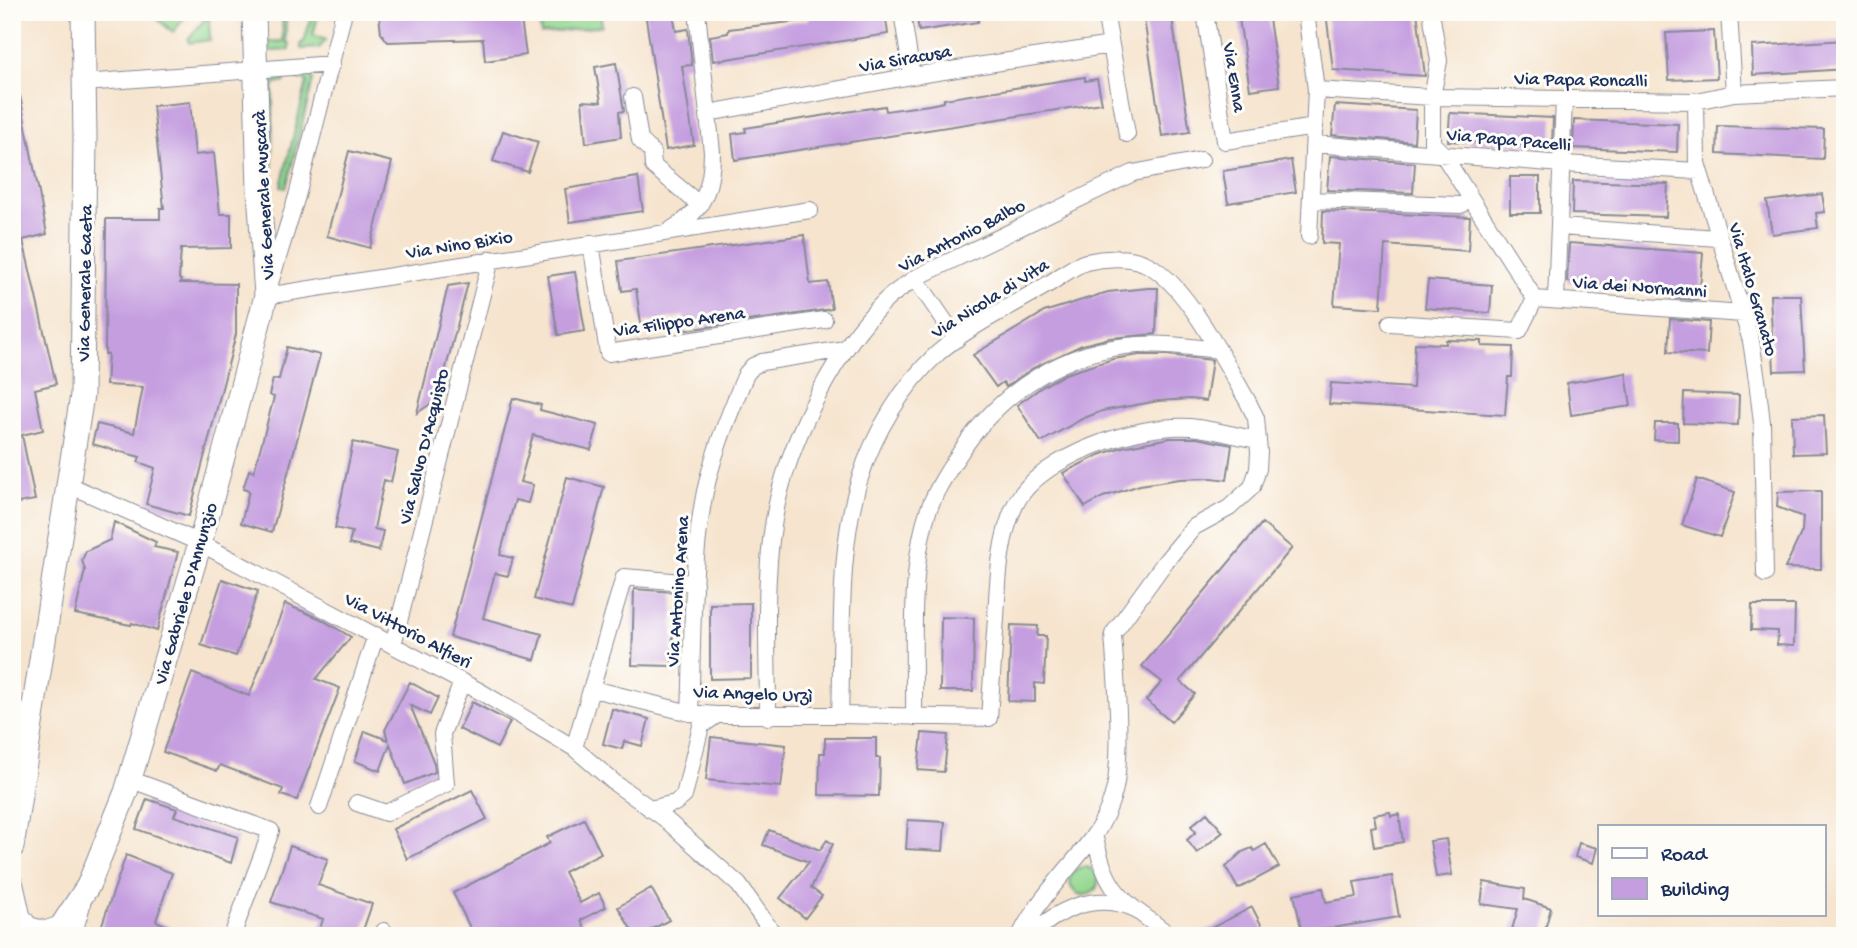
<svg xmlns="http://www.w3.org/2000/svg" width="1857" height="948" viewBox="0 0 1857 948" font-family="'Gochi Hand',sans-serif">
<rect width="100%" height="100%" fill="#fdfcf7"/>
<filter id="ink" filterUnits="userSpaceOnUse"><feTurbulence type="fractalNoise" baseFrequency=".0143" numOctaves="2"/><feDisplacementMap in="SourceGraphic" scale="14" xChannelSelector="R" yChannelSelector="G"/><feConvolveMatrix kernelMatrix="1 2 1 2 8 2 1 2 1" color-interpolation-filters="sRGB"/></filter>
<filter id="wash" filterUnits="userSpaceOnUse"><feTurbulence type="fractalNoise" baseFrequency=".00686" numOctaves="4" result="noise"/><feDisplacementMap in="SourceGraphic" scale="28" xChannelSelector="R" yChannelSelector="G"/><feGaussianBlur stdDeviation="1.57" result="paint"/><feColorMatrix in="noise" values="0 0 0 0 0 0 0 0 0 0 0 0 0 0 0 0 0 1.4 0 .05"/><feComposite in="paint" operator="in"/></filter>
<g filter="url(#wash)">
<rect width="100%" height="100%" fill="#f6e4ce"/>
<!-- green -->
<path fill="#93d78f" stroke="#578376" stroke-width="2" d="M149 12H189L173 32Z
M282 12H286V42L289 43V50L272 51 268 48 267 42 283 41Z
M313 12H319L313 35 326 40 319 48 301 49V43L304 42Z
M538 12H600L602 26 541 34Z
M209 18 210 40 189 43 188 39 205 19Z
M307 73 311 74 313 80 286 188 281 186 307 82 305 79 298 80V74Z
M284 76 285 82 275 84 273 86 272 185 268 184 267 84 272 77Z
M1070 881a14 14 0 1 1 28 0a14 14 0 1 1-28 0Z"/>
<g id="blocks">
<!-- building -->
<path fill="#c59ee0" d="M388 12H520L526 55 485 61 483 39 388 42 381 33 379 15Z
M645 12H673L676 31 688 29 692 65 682 66 694 145 666 150Z
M839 12H885L888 34 713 61 710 36 728 33 729 29 808 20V17Z
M916 12H977L978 22 919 31Z
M1143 12H1171L1190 132 1162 136Z
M1238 12H1268L1279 86 1250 90Z
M1326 12H1417L1425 76 1333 70Z
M1714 31 1717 78 1669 80 1666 33Z
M1845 40V69L1753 75 1752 46Z
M616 63 624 111 619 112 621 137 586 143 582 101 601 102 595 67Z
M1085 77V81L1097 79 1102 103 735 160 732 134 746 132 745 128 885 106 886 111 929 105 944 102V99Z
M20 96 47 234 23 240 56 384 35 389 43 430 22 435 35 500 12 504V97Z
M190 102 195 155 214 153 220 214H231V248L181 249 179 279 181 280 180 283 236 284V334L189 516 146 504 155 468 138 462 140 457 92 444 97 424 134 433 143 387 106 385 108 354H105L106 219H160V208H164L153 106Z
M1335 105 1416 110 1414 142 1332 135Z
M1450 113 1553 118 1552 146 1448 141Z
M1574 120 1678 124 1677 152 1573 148Z
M1718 126 1824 129 1823 159 1717 154Z
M503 131 538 142 528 172 493 161Z
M349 151 392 162 370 248 327 236Z
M1330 156 1415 163 1413 193 1327 190Z
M1291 160 1296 192 1228 203 1223 171Z
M638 177 643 211 570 222 565 189Z
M1510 177H1540V213H1510Z
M1573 181 1668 184 1666 217 1572 214Z
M1822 194 1825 212 1816 213 1818 228 1772 234 1767 201Z
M1323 211 1470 217 1468 251 1385 245 1381 308 1334 305 1339 244 1322 243Z
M804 235 810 284 828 282 832 309 686 330 684 316 641 323 636 289 622 291 618 261Z
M1569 243 1703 253 1699 300 1671 298 1672 290 1567 282Z
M575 272 585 331 558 335 548 276Z
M1428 280 1492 285 1490 313 1425 308Z
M468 283 438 399 417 413 448 286Z
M1148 288H1158L1156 334 1110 338 1082 345 1033 368 1006 387 1003 382 996 387 973 355 1044 312 1108 292Z
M1770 295H1801L1805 370 1774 371Z
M1670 319 1709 322 1707 354 1668 352Z
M1446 340 1482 341V346L1513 347 1512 377H1508L1505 415 1329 404 1331 383 1413 388 1415 343 1446 344Z
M287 347 320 355 272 532 241 523 249 491 243 489 249 470 254 472 274 397 269 395 273 379H279Z
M1139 355H1167L1212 360 1206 401 1190 399 1158 401 1102 411 1082 419 1041 442 1017 405 1043 386 1065 374 1113 359Z
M1626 373 1631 406 1571 415 1567 383Z
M1684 393 1739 395 1738 425 1683 423Z
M513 398 541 405 540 410 598 425 591 450 533 435 520 482 533 485 528 503 515 500 500 555 513 558 508 576 495 573 483 618 542 634 535 660 450 637Z
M1824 415 1826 453 1793 454 1792 416Z
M1655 423H1678V441L1654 440Z
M1170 438H1197L1232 445 1227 480 1212 478 1180 479 1140 485 1103 497 1085 507 1063 473 1097 456 1122 447Z
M353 442 398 452 391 482 384 480 374 529 383 531 379 551 349 544 352 532 335 528Z
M567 477 604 487 572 609 534 599Z
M1697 479 1735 492 1720 537 1682 525Z
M1821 491V569L1785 568 1802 531 1803 517 1777 507 1778 492Z
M114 522 156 542 154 547 178 552 157 631 132 623 131 625 75 614 85 570 82 560 86 551 110 540Z
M1262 523 1292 548 1180 681 1195 694 1171 722 1146 700 1162 682 1142 666Z
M222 579 258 591 236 656 201 645Z
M634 589 674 592 672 666 632 665Z
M751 603V678L710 679V604Z
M285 604 319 618 351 637 316 679 340 688 297 800 281 795 283 789 220 765 217 771 163 752 192 673 249 696Z
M1752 605H1795L1794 646 1777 645 1778 631 1751 630Z
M941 617 974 618 973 691H940Z
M1011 625 1038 626 1037 636H1046L1044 684 1035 683V702L1008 701Z
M410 682 438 698 430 715 410 705 434 763 435 772 405 784 390 744 380 771 355 761 365 731 388 740 385 730Z
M472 702 510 722 497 748 459 729Z
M612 709 649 719 642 746 624 741 622 749 603 744Z
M922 733 948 735 944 772 918 770Z
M711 737 786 745 781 787 706 780Z
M825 738H876V758H880L879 796 819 795 820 753H825Z
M472 790 487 819 407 859 393 829Z
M147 799 177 809 174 816 238 837 231 863 136 829Z
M1390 812 1391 816 1399 814 1403 842 1374 847 1371 827 1376 826 1374 815Z
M1207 813 1223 832 1197 853 1187 840 1196 832 1191 826Z
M584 819 601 853 564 872 580 903 599 893 606 907 581 920 588 936H474L453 893 550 843 547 837Z
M908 820 945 822 943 851 906 849Z
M769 830 820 850 827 840 833 844 811 888 822 896 805 918 780 898 809 862 763 845Z
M1446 839 1452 875 1436 877 1430 841Z
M1579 843 1597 848 1593 863 1575 857Z
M1266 844 1279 867 1238 889 1226 867 1242 852 1252 848 1254 851Z
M290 846 328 859 318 885 372 904 361 936H318L323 919 271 902Z
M126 855 172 873 156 921 191 936H98Z
M1392 876 1399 917 1302 933 1294 894 1323 888 1326 902 1357 897 1354 882Z
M1484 882 1525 889 1524 899 1551 908 1543 936H1510L1518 909 1481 904Z
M651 888 669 920 640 936H635L618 907Z
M1252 907 1267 936H1196Z"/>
</g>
</g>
<g filter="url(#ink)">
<use href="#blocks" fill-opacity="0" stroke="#888a96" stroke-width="2"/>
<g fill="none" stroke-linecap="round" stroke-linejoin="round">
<defs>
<path id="minor" d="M344 12 297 196 266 296 810 210
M902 12 912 76
M1105 12 1127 134
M1205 12 1225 141 1315 127
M1306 12 1316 90 1309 236
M1431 12 1439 61 1432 97V143L1442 153 1535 299
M1729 12 1734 93
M84 83 332 64
M1316 90 1432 97 1696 101 1734 93 1845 88
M633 97 640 140 652 152 653 166 700 205
M1696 101 1697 163 1751 341 1757 380 1762 423 1765 574
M708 113 912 76 1111 45
M1315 144 1562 164 1699 171
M1311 200 1461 205
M1560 227 1718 238
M672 229C704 211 712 187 712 152L697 12
M591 243 608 353 824 320
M915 278 957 339
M1535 299 1743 314
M1556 300 1564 99
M1390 323 1519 331 1535 299
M69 485 200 543 481 692 574 748 616 784 664 818 739 885 775 936
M393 645 491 259
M593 689 690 713 717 715H840L989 718C991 685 994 651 996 618 998 580 999 538 1016 503 1040 456 1140 423 1190 427 1212 429 1236 436 1258 440
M690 713C693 645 691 575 702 508 709 462 728 417 746 374L753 366 762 362 845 349
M840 715C843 639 837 550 860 478 874 433 903 385 938 353 969 326 1010 307 1045 286 1058 279 1072 266 1086 262 1103 258 1128 256 1144 263 1184 279 1225 363 1247 400L1256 418 1259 452 1258 469 1252 487 1229 508 1194 527 1165 562 1113 634C1116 678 1121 730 1117 773 1116 794 1105 820 1093 837 1068 871 1038 898 1020 936
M768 717C768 645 762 569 778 499 794 432 836 349 886 300 895 292 906 285 915 278L1133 173 1201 160
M914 717C915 653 909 583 925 521 932 495 947 472 962 450 1001 391 1066 349 1138 345 1165 343 1191 347 1218 350
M574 748 624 577 695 583
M129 779 271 831 232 936
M357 803 386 813 446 784 442 734 462 682
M319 807 376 635
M650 809 675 803 684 796 701 726 717 715
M1094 835C1099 853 1103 873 1114 888 1128 908 1152 920 1170 936
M73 936 82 905
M383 936 384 931
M1031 936C1057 909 1094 893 1131 907"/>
<path id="secondary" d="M12 847 82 395 85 137 83 12
M12 886 19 917 27 928 45 933 60 928
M55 936 88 886 126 792 200 543 266 296 259 190 254 12"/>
</defs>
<!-- minor casing -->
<use href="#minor" stroke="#888a96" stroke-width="18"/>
<!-- secondary casing -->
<use href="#secondary" stroke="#888a96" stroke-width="25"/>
<!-- minor -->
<use href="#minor" stroke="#fff" stroke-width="16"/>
<!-- secondary -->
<use href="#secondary" stroke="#fff" stroke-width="23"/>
</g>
</g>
<g text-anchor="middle" stroke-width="6" stroke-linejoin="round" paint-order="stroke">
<!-- street labels -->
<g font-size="19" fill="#1b2f5e" stroke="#fdfcf7">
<text transform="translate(905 57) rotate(-10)" y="7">Via Siracusa</text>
<text transform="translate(1236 77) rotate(81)" y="7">Via Enna</text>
<text transform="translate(1581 78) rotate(1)" y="7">Via Papa Roncalli</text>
<text transform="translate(1509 138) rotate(5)" y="7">Via Papa Pacelli</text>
<text transform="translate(262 195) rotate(-93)" y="7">Via Generale Muscarà</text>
<text transform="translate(961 234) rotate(-27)" y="7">Via Antonio Balbo</text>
<text transform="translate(459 243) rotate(-9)" y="7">Via Nino Bixio</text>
<text transform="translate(83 283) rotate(-89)" y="7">Via Generale Gaeta</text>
<text transform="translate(1640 285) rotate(4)" y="7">Via dei Normanni</text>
<text transform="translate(1755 289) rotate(74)" y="7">Via Italo Granato</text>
<text transform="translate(989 297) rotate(-32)" y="7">Via Nicola di Vita</text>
<text transform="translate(679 320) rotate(-8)" y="7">Via Filippo Arena</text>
<text transform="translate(422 446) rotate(-76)" y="7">Via Salvo D'Acquisto</text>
<text transform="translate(676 591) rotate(-86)" y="7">Via Antonino Arena</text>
<text transform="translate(184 593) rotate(-74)" y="7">Via Gabriele D'Annunzio</text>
<text transform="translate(409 629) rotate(28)" y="7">Via Vittorio Alfieri</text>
<text transform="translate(753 692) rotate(2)" y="7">Via Angelo Urzì</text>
</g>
</g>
<!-- margin -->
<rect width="1857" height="948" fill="none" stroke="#fdfcf7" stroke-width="42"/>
<!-- legend -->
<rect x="1598" y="825" width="228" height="91" fill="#fdfcf7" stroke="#a3aaba" stroke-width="2"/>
<rect x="1612" y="848" width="35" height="10" fill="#ffffff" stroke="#a3aaba" stroke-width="2"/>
<text x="1661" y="860" font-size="21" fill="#1b2f5e">Road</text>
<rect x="1612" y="878" width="35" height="21" fill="#c59ee0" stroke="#a3aaba" stroke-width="2"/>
<text x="1661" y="895" font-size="21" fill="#1b2f5e">Building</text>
</svg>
